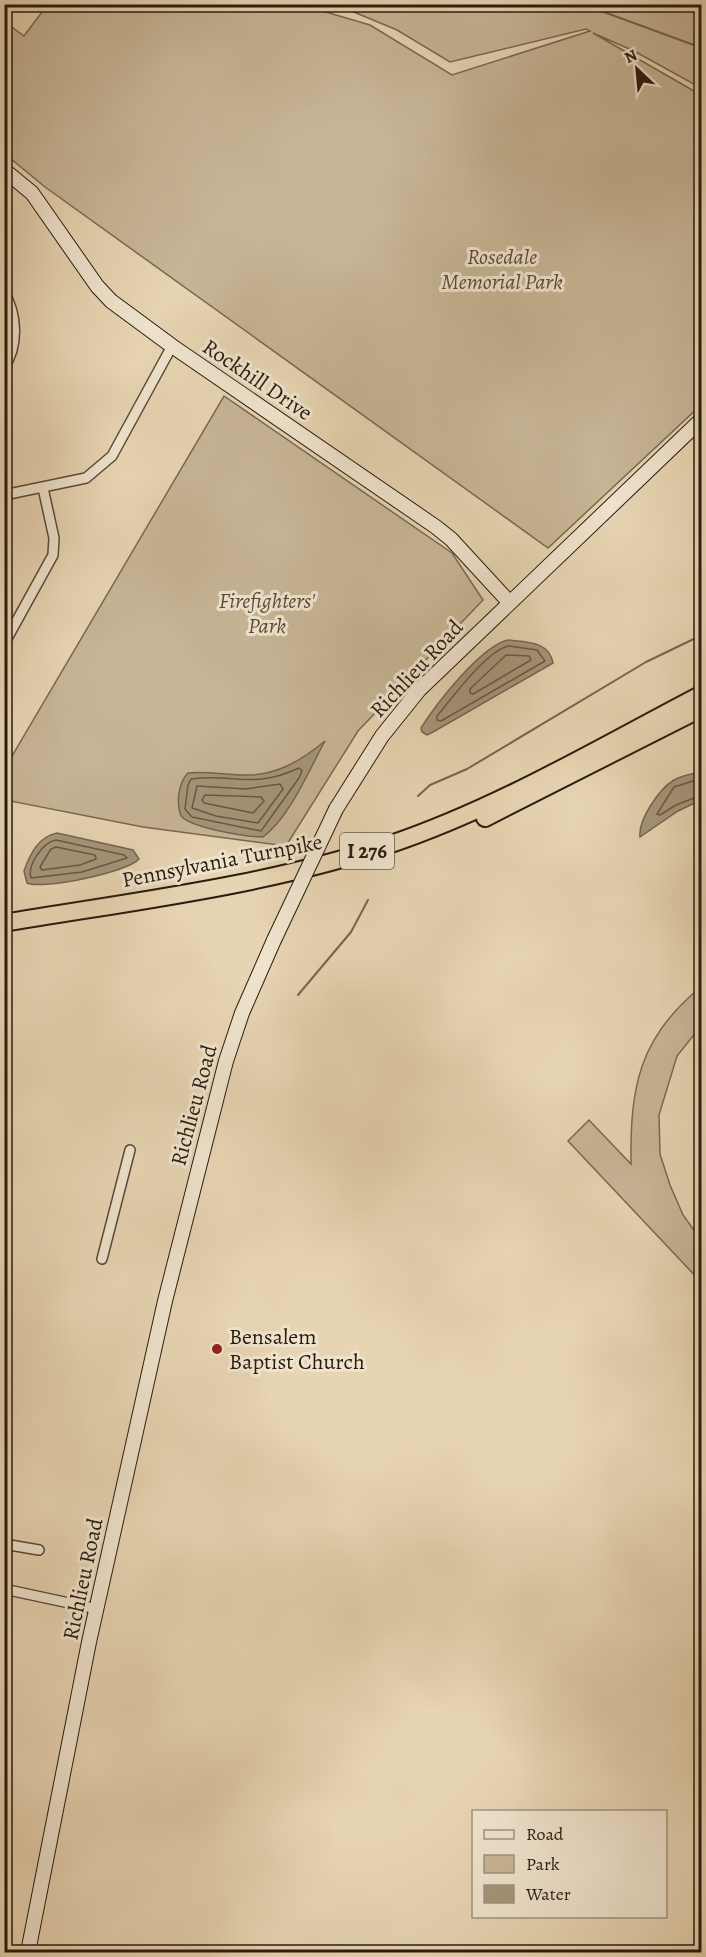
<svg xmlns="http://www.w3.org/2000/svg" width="706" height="1957" viewBox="0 0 706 1957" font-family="Alegreya,serif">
<rect width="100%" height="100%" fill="#e7d4b2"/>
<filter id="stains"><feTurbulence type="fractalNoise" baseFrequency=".00333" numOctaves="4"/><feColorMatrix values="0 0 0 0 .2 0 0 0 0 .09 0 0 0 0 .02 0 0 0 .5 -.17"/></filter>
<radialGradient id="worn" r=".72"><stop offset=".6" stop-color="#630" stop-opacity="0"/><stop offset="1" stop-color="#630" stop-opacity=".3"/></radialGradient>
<!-- green -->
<path fill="#c7b596" stroke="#786852" stroke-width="1.5" d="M48 4 302 5 370 25 452 75 590 31 586 29 450 62 397 30 337 5H701V88L634 51 593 33 701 95V405L548 548 45 187 5 154V22L24 36Z
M224 396 452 553 483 600 358 731 286 846 143 827 5 800V768Z
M701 987V1026L677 1056 659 1115 660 1154 670 1185 683 1215 701 1240V1282L568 1141 589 1120 631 1164C630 1087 639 1037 701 987Z"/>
<!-- water -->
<path fill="#a6957a" stroke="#74654f" stroke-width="1.5" d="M508 640C526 642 549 641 553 663L433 732 427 735 422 732 421 728C436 704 481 646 508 640Z
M325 741C309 770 290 817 263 837 246 837 192 828 181 816 176 804 178 783 188 773 207 771 226 775 245 775 276 776 302 760 325 741Z
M701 772V800L678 811 640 837C638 820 659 789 674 780 682 775 692 774 701 772Z
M57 833 133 850 139 859C128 872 43 890 27 883L24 871C30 854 38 837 57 833Z"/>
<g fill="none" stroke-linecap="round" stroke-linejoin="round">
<!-- shore -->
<path stroke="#685844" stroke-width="1.5" d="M509 646 537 650 545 661 441 721 437 720V716C452 698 487 650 509 646Z
M506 655 529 656 531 660 473 694 470 693V689Z
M299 768 302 771 299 778 261 831 192 817 185 809 188 785 191 779C236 773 251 790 299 768Z
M702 778 674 787 657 814 660 815 676 805 702 795
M280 784 283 789 258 823 216 816 192 808 197 786 246 789Z
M205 795 261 797 264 801 253 813 204 803 202 800Z
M56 840 124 855 127 858 82 872 31 878C27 865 43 842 56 840Z
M56 847 95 855 96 859 80 865 42 870 40 867 51 849Z"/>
<!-- stream -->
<path stroke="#74654f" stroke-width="2" d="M582 4 702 48
M418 796 430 785 467 769 646 662 702 635
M298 995 351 932 368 900"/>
<defs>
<path id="street" d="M4 292C17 314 19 346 4 367
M4 495 86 478 112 456 172 346
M4 644 53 555 54 538 43 488
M102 1259 130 1150
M4 1544 39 1550
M4 1589 97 1609"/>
<path id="secondary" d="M4 170 32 193 97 286 111 301 172 346 436 527 451 539 509 602
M336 809 382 736 419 690 702 419
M28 1952 89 1642 165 1301 226 1061 242 1013 274 940"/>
<path id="highway" d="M485 818 702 708
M4 923C134 901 266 886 391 844 500 807 600 747 702 694"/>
</defs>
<!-- street casing -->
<use href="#street" stroke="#584a37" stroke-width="12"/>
<!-- secondary casing -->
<use href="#secondary" stroke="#291c0e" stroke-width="16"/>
<!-- highway casing -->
<use href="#highway" stroke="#291c0e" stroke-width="20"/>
<!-- street -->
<use href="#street" stroke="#efe3cd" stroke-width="9"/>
<!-- secondary -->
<use href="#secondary" stroke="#efe3cd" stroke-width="14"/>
<!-- highway -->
<use href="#highway" stroke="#e7d4b2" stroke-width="16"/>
<defs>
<path id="secondary-bridge" d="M274 940 336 809"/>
</defs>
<!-- secondary-bridge casing -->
<use href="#secondary-bridge" stroke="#291c0e" stroke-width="16" stroke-linecap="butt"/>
<!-- secondary-bridge -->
<use href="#secondary-bridge" stroke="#efe3cd" stroke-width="14"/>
</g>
<!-- markers -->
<circle fill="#8f2418" stroke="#efe3cd" stroke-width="2" cx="217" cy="1349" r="6"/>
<g text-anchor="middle" stroke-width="6" stroke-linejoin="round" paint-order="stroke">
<!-- shield labels -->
<rect fill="#efe3cd" stroke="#645847" stroke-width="1.5" x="340" y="833" width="54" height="36" rx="4.5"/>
<g font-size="21" font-weight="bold" fill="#291c0e">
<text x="367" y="858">I 276</text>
</g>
<!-- park labels -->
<g font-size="22" font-style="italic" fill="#584a37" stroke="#efe3cd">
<text x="502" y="264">Rosedale<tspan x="502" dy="25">Memorial Park</tspan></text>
<text x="267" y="608">Firefighters'<tspan x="267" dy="25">Park</tspan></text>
</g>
<!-- street labels -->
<g font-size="22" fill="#291c0e" stroke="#efe3cd">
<text transform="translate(258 379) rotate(34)" y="8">Rockhill Drive</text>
<text transform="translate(416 668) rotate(-47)" y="8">Richlieu Road</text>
<text transform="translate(222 860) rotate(-11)" y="8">Pennsylvania Turnpike</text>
<text transform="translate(193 1105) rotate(-75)" y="8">Richlieu Road</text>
<text transform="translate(82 1579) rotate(-78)" y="8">Richlieu Road</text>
</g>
<!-- poi labels -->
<g font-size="22" fill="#291c0e" stroke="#efe3cd" text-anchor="start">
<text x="229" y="1344">Bensalem<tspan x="229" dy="25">Baptist Church</tspan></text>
</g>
</g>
<!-- margin -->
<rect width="706" height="1957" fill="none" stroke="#e7d4b2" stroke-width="24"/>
<rect x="6" y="6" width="694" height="1945" fill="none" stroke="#291c0e" stroke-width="3"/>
<rect x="12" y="12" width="682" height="1933" fill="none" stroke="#291c0e" stroke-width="1.5"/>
<!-- legend -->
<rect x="472" y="1810" width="195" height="108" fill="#efe3cd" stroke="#a09381" stroke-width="1.5"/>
<rect x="484" y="1830" width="30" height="9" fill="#efe3cd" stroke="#a09381" stroke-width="1.5"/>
<text x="526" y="1840" font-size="18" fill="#291c0e">Road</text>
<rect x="484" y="1855" width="30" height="18" fill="#c7b596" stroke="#a09381" stroke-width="1.5"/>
<text x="526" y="1870" font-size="18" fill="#291c0e">Park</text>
<rect x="484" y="1885" width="30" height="18" fill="#a6957a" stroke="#a09381" stroke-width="1.5"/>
<text x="526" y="1900" font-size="18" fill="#291c0e">Water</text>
<!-- north arrow -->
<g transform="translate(637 69) rotate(334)" stroke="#efe3cd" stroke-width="4.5" paint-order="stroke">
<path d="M0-4.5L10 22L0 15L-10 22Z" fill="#291c0e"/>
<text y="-9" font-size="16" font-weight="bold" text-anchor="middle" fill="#291c0e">N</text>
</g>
<rect width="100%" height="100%" filter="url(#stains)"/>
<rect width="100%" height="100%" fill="url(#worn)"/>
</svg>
